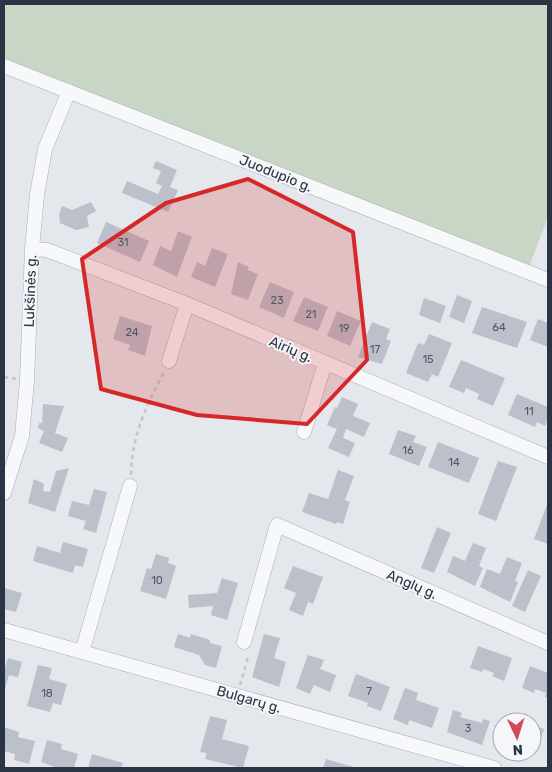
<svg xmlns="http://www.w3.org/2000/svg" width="552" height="772" viewBox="0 0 552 772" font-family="Rubik,sans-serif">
<rect width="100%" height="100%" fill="#e4e7ec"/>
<!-- green -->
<path fill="#c9d6c5" d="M4 4H548V217L528 269 4 60Z"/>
<!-- building -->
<path fill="#bbc0ca" d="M156 161 177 170 170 187 178 190 168 212 122 193 127 181 158 194 162 186 156 183 161 171 153 168Z
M91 202 96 211 87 216 89 227 76 230 60 223 59 215 62 206 72 210Z
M106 222 149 241 140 262 97 243Z
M178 231 192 237 177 277 153 265 160 246 171 251Z
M212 248 228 254 215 287 191 277 197 262 205 266Z
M238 262 249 267 248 270 258 274 248 300 231 294Z
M270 282 294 292 284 318 259 307Z
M457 295 472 301 464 323 449 317Z
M304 297 328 307 318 331 293 321Z
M424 298 446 306 440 323 419 315Z
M482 307 527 322 517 348 472 333Z
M337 311 361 321 350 346 327 336Z
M120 316 152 326 145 356 128 350 130 345 113 339Z
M538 319 548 323V347L530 340Z
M372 322 390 329 386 339 391 341 382 364 358 357Z
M429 334 452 343 438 377 432 374 428 382 406 373 418 343 424 345Z
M461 360 505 378 493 406 477 399 479 394 466 388 464 393 449 387Z
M517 394 548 407V419L545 426 537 422 535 427 508 415Z
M342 397 358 404 353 416 370 423 364 437 346 429 343 438 355 443 349 457 328 448 337 429 327 425 335 407 337 408Z
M43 404 64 406 55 433 68 438 62 452 39 443 44 431 38 428 39 423H42Z
M398 430 416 436 413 442 427 447 419 466 389 454Z
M438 442 479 458 469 483 428 467Z
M498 461 517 467 496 521 478 514Z
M69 468 55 512 28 503 34 479 44 484 43 491 50 492 56 471Z
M338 470 354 476 345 500 350 502 343 524 337 522 336 524 302 512 309 493 328 499Z
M94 489 107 492 96 533 83 529 86 521 68 516 72 501 89 505Z
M548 502V544L534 539Z
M437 527 451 533 434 573 421 568Z
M63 542 88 549 83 567 75 565 73 573 33 561 37 546 60 553Z
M473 543 486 548 479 566 483 568 475 586 447 572 453 556 465 561Z
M156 554 169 558 168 563 176 566 166 599 140 591 147 568 151 569Z
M507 557 522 563 515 581 518 582 510 602 480 587 487 569 500 574Z
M293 566 323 577 313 604 308 602 303 616 289 610 296 593 284 588Z
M528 570 541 576 525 612 512 606Z
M222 578 238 583 227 620 211 615 213 606 189 608 188 595 217 593Z
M4 588 22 593 16 612 4 609Z
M178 634 190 638 191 634 210 640V643L222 646 216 668 205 665 199 655 174 647Z
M264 634 280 638 274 658 286 662 279 687 252 677Z
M478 646 512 658 504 681 492 676 494 673 483 669 482 672 470 668Z
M308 655 324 660 320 669 336 675 330 692 314 685 310 694 296 688Z
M8 658 22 662 18 677 9 675 4 692V670Z
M38 665 52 668 49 679 67 684 61 705 53 703 50 712 27 706Z
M530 666 548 673V698L545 697 546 693 535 689 534 693 522 688Z
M356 674 390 687 381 711 367 706 368 703 348 696Z
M405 688 418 693 416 700 439 708 432 728 409 720 408 725 393 719Z
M453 710 462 713 460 717 482 723 483 719 490 721 482 745 447 732Z
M210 716 227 720 222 739 249 746 243 768 205 759 207 753 200 752Z
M532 725 544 729 535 753 532 752Z
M4 727 19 732 18 737 35 741 29 764 14 760 15 754 4 751Z
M47 740 62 744 61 749 78 754 74 768H58L41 762Z
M92 754 123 763 121 768H88Z
M326 759 357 768H323Z"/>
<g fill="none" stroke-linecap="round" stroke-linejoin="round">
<defs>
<path id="street" d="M4 66 548 280
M32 249 47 250 187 304 548 457
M169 361 187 304
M304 432 325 363
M4 493 22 436 27 381 32 249 37 195 45 149 69 91
M4 630 494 768
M244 642 277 525 548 643
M82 652 130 486"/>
</defs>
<!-- street casing -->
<use href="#street" stroke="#a9aeb7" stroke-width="15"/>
<!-- path -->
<path stroke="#c2c5cb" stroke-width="2.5" stroke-dasharray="4 4" stroke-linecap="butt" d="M4 377 16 379
M131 475C132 435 146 406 164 372
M240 685 249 654"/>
<!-- street -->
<use href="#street" stroke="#f7f8fa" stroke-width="14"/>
</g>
<!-- marked area -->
<path fill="#d62828" fill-opacity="0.2" stroke="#d62828" stroke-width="4" stroke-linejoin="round" d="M248 179 353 232 367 360 307 424 197 415 101 389 82 259 166 203Z"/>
<g text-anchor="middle" stroke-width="4" stroke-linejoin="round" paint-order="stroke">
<!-- number labels -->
<g font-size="11" fill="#4f5766">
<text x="123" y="246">31</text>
<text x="277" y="304">23</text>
<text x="311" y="318">21</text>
<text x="499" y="331">64</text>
<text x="344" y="332">19</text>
<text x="132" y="336">24</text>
<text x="375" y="353">17</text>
<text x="428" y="363">15</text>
<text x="529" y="415">11</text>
<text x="408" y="454">16</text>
<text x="454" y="466">14</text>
<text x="157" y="584">10</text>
<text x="369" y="695">7</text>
<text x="47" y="697">18</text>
<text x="468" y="732">3</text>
</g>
<!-- street labels -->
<g font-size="14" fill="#2b3445" stroke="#f4f6f9">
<text transform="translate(276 173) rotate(22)" y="5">Juodupio g.</text>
<text transform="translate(30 291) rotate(-88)" y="5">Lukšinės g.</text>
<text transform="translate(291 349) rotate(23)" y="5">Airių g.</text>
<text transform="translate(412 584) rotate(23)" y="5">Anglų g.</text>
<text transform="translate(249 699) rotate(16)" y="5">Bulgarų g.</text>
</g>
</g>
<!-- border -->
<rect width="552" height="772" fill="none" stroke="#2b3445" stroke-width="10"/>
<!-- north arrow -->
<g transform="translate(517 737) rotate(176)"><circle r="24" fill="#f4f6f9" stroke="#a4a8b1"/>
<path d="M0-4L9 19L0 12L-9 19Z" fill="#d1495b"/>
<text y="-8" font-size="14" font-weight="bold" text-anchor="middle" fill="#2b3445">N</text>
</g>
</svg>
